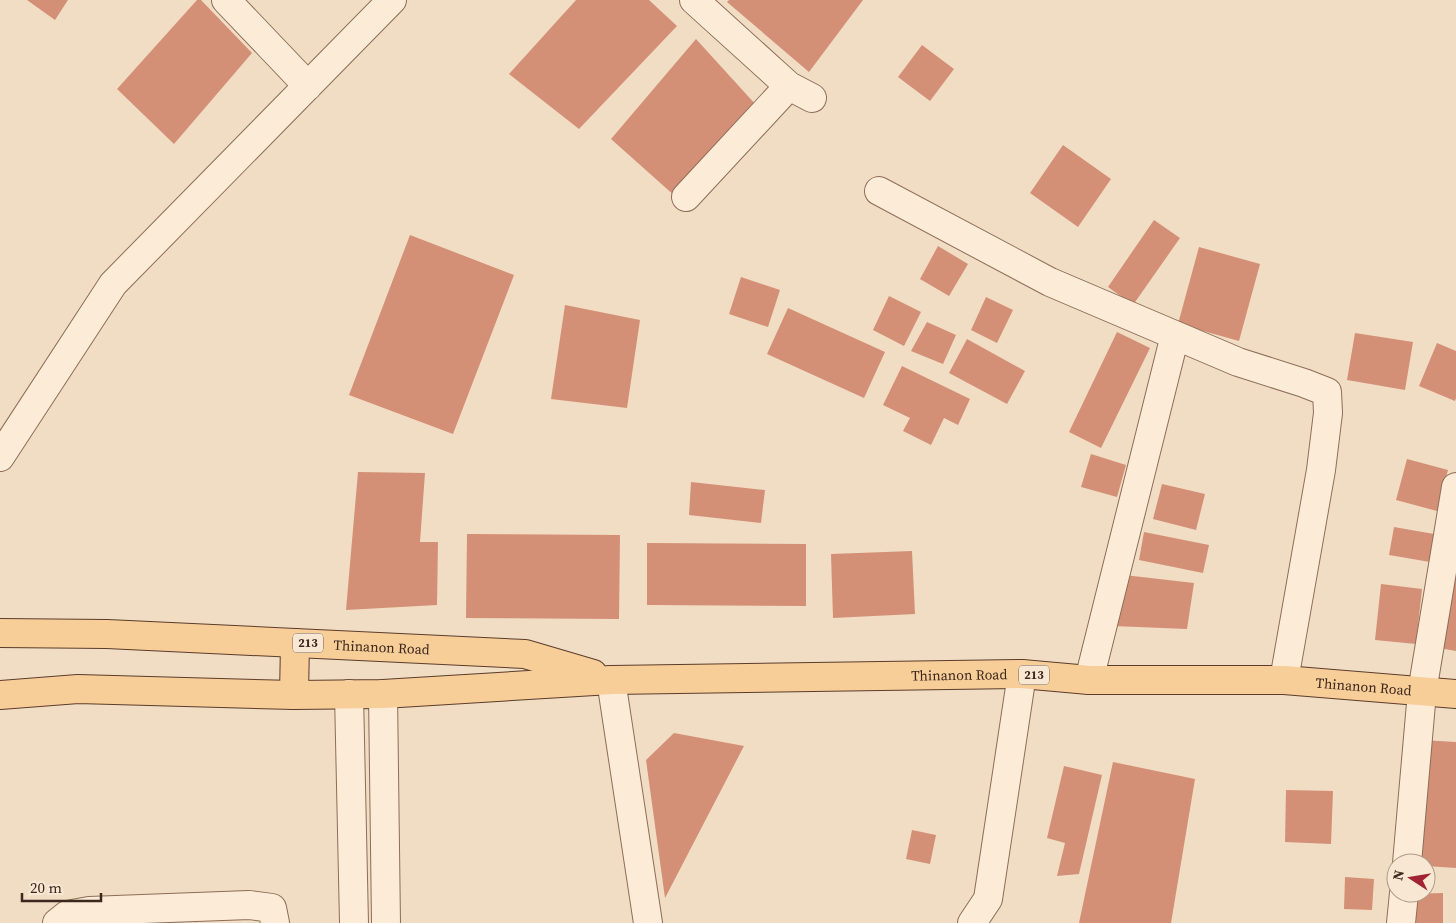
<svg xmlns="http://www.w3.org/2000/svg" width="1456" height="923" viewBox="0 0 1456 923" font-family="'Source Serif 4',serif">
<rect width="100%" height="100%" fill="#f1ddc3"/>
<!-- building -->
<path fill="#d39076" d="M27 0H68L55 20Z
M197 0H201L252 53 174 144 117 89Z
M576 0H649L677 26 579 129 509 74Z
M729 0H863L809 72 727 2Z
M696 39 757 106 676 197 611 139Z
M922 45 954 69 930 101 898 77Z
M1063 145 1111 179 1078 227 1030 193Z
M1154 220 1180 238 1133 305 1108 287Z
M410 235 514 275 453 434 349 395Z
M938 246 968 264 949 296 920 279Z
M1199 247 1260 264 1239 341 1178 324Z
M741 277 780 290 768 327 729 314Z
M889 296 921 312 904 346 873 330Z
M986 297 1013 310 997 343 971 330Z
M565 305 640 320 627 408 551 399Z
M788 308 885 352 864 398 767 354Z
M927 322 956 335 943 364 911 351Z
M1117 332 1150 348 1101 448 1069 432Z
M1355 333 1413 342 1405 390 1347 380Z
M967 339 1025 371 1007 404 949 373Z
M1437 343 1456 351V398L1455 401 1419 386Z
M902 366 970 399 958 425 944 418 931 445 903 431 910 418 883 405Z
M1091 454 1126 465 1117 497 1081 487Z
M1407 459 1448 470 1437 511 1396 500Z
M358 472 425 473 420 542H438L437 605 346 610Z
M691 482 765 490 761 523 689 515Z
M1162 484 1205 494 1196 530 1153 519Z
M1394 527 1434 534 1430 562 1389 555Z
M1144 532 1209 545 1203 573 1139 560Z
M467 534 620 535 619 619 466 618Z
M1456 535V651L1433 647Z
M647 543 806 544V606L647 605Z
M912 551 915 614 833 618 831 554Z
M1124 575 1194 583 1187 629 1113 626Z
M1381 584 1422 589 1416 644 1375 640Z
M674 733 744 746 665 898 646 760Z
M1422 740 1456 742V868L1426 866V863H1413Z
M1113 762 1195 779 1171 923H1079Z
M1064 766 1102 775 1079 874 1057 876 1065 843 1047 838Z
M1286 790 1333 791 1331 844 1285 842Z
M912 830 936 835 930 864 906 859Z
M1345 877 1374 879 1372 910 1344 909Z
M1443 893V923H1410V894Z"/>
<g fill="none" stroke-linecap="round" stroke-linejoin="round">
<defs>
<path id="minor" d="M226 0 308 86
M694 0 789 86 812 98
M879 191 1050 282 1238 362 1304 383 1327 392 1328 413 1321 470 1284 680
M686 197 789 86
M0 457 113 284 392 0
M611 680 648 923
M1089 680 1175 335
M349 694 354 923
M383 694 386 923
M1407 863 1422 692 1456 487
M57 923 67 915 89 911 249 905 272 908 275 923
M972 923 988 899 1022 674
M1401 923 1404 893"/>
<g id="major">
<path id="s1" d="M0 633 107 634 525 654 593 674"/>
<path id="s2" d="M0 695 78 689 294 695 383 694 611 680 1022 674 1089 680H1284L1456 694"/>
<path d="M294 695 295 643"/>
</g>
</defs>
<!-- minor casing -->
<use href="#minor" stroke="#8d6d58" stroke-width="30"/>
<!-- major casing -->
<use href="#major" stroke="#5b3c2c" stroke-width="30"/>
<!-- minor -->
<use href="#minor" stroke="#fbebd7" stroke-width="28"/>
<!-- major -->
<use href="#major" stroke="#f7cd98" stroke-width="28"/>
</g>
<g text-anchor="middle" stroke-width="4" stroke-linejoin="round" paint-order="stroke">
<!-- shield labels -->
<g fill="#f8e8d3" stroke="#746254" stroke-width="1">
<rect x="293" y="633.5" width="30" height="19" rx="4"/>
<rect x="1019" y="665.5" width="30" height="19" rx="4"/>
</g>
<g font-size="12" font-weight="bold" fill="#3c281d">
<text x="308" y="647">213</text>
<text x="1034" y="679">213</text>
</g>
<!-- street labels -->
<g font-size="14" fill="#3c281d" stroke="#f8e8d3">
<text dy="5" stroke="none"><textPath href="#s1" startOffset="382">Thinanon Road</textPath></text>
<text dy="5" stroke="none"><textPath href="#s2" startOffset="960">Thinanon Road</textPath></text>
<text dy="5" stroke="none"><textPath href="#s2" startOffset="1365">Thinanon Road</textPath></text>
</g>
</g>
<!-- north arrow -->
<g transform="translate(1411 878) rotate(282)"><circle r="24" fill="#f8e8d3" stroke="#ad9b8a"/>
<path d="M0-4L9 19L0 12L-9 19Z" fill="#a12335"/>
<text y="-8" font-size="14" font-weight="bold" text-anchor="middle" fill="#3c281d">N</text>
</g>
<!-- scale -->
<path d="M22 893v8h79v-8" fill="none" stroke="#3c281d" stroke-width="2.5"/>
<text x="30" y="893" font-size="15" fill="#3c281d" stroke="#f8e8d3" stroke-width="4" paint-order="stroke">20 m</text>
</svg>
